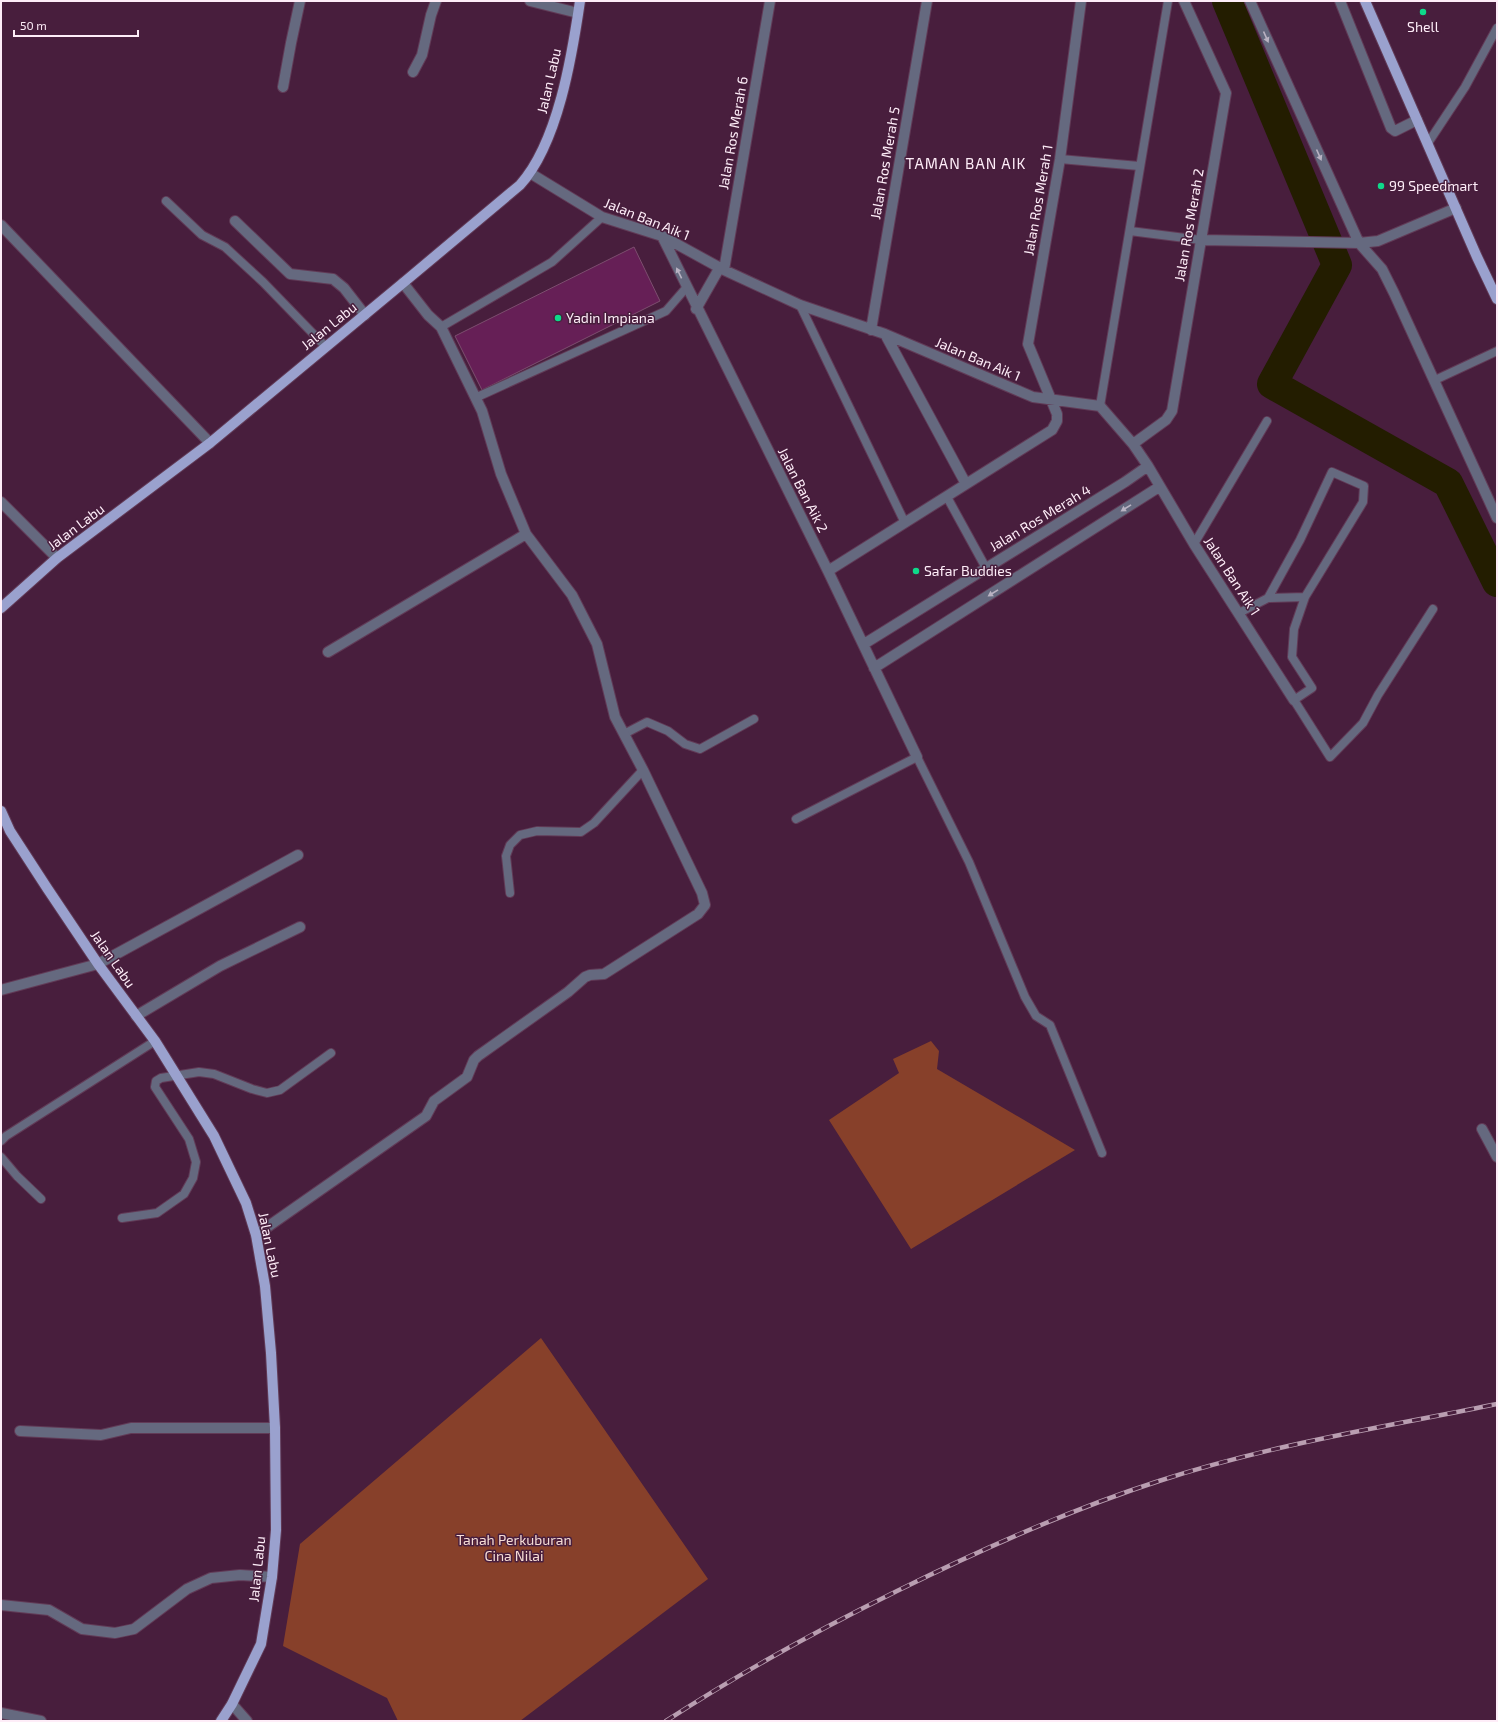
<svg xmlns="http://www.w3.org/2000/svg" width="1498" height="1722" viewBox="0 0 1498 1722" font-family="'Exo 2',sans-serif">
<rect width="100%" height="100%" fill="#481e3d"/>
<!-- green -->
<path fill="#87402a" d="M931 1041 939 1051 937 1069 1075 1150 911 1249 829 1120 899 1073 893 1059Z
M541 1338 708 1579 520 1721H398L387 1698 283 1646 300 1544Z"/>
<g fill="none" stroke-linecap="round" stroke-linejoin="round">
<!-- river -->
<path stroke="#231d00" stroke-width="30" d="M1227 1 1337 265 1272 384 1448 483 1497 582"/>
</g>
<!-- building -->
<path fill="#661f56" stroke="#7d4e6f" d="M634 247 660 301 482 390 455 336Z"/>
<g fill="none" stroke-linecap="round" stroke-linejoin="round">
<defs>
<path id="service" d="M1428 143 1465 87 1497 28
M1060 159 1139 166
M166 201 202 235 225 247 263 282 326 347
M1130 231 1201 240
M800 305 905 523
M441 327 552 262 602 217
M1435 380 1497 351
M475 398 666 311 686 288
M1100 406 1168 1
M947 497 986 568
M1194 544 1267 421
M1268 598 1305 597
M1239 613 1268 598 1300 540 1332 472 1364 486 1363 502 1305 597 1294 629 1292 657 1312 688 1294 700 1330 757 1363 723 1378 695 1433 609
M624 734 647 722 668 731 685 744 700 749 754 719
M796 819 917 757 969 862 1025 997 1036 1016 1050 1025 1102 1153
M510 893 506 856 510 845 520 835 537 831 581 832 594 823 643 770
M1 1141 6 1136 155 1041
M1 1157 17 1176 41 1199
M122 1218 157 1213 184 1194 193 1178 196 1162 189 1139 155 1087 156 1081 161 1078 199 1072 214 1074 252 1089 267 1093 280 1090 331 1053"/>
<path id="minor" d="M530 1 578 13
M1250 1 1359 243 1382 269 1394 293 1497 518
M1340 1 1391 128 1395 131 1417 120
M413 72 422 55 431 15 436 1
M283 87 291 43 300 1
M530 173 602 217 662 236 724 270 800 305 885 334 1033 397 1100 406 1133 444 1148 466 1194 544 1294 700
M235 221 290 274 333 279 344 288 365 315
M1 225 210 443
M662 236 828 571 917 757
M1201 240 1359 243 1378 241 1456 208
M724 270 770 1
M696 309 720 267
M871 330 927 1
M885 334 966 484
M1133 444 1166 420 1172 411 1226 93 1184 1
M1 502 57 558
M828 571 1052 430 1057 421V414L1028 344 1060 159 1081 1
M864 644 1125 482 1148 466
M328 652 526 534
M874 668 1159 487
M1 990 98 964 298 855
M136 1016 220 966 300 927
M1482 1129 1497 1157
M256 1235 426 1116 434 1101 467 1077 474 1060 478 1056 568 992 585 977 590 975 604 974 698 914 705 905 702 893 643 770 615 717 597 644 572 595 526 534 501 474 482 411 441 327 428 315 403 283
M20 1431 101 1435 131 1428H275
M1 1605 49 1610 82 1629 115 1633 134 1629 187 1589 211 1578 240 1575 272 1577
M232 1704 247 1721
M1 1713 41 1721"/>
<path id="primary" d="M1365 1 1477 257 1497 299
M1 608 57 558 210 443 403 283 520 185C558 143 572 56 580 1
M1 811 10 831 47 888 98 964 155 1041 214 1136 246 1203 256 1235 265 1286 271 1353 275 1428 276 1530 272 1577 261 1644 232 1704 221 1721"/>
</defs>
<!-- service casing -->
<use href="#service" stroke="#613b57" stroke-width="10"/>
<!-- minor casing -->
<use href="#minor" stroke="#613b57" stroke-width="12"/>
<!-- primary casing -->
<use href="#primary" stroke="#613b57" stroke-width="12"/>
<!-- service -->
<use href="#service" stroke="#65697f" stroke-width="8"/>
<!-- minor -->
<use href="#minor" stroke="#65697f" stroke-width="10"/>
<!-- primary -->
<use href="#primary" stroke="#9aa1ce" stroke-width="10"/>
<defs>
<path id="rail" d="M666 1721C740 1673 818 1630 897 1591 982 1549 1069 1510 1159 1481 1269 1445 1384 1427 1497 1404"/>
</defs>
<!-- rail casing -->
<use href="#rail" stroke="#b99eb1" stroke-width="4.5"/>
<!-- rail -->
<use href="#rail" stroke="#481e3d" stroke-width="3" stroke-dasharray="9" stroke-linecap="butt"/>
</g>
<!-- one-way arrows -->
<defs><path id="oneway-solid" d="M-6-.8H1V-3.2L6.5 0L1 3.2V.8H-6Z"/></defs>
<g fill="#b9b2c2">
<use href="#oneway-solid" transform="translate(1266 37) rotate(66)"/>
<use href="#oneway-solid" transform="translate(1319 155) rotate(66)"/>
<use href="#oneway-solid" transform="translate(679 273) rotate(-116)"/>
<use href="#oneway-solid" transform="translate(1126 508) rotate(148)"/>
<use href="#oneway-solid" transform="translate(993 593) rotate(148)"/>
</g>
<!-- markers -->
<g fill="#0ed98a" stroke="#481e3d" stroke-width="1.5">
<circle cx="1423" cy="12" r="4"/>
<circle cx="1381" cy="186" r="4"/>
<circle cx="558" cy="318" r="4"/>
<circle cx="916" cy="571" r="4"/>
</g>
<g text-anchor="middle" stroke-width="3" stroke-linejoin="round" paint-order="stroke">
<!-- poi labels -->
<g font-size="14" fill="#feedf8" stroke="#481e3d" text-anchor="start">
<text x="1423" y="32" text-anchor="middle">Shell</text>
<text x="1389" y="191">99 Speedmart</text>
<text x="566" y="323">Yadin Impiana</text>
<text x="924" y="576">Safar Buddies</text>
</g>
<!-- street labels -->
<g font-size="14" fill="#feedf8" stroke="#481e3d">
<text transform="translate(549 81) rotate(-77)" y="5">Jalan Labu</text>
<text transform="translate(733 133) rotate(-80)" y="5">Jalan Ros Merah 6</text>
<text transform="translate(885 163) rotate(-80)" y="5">Jalan Ros Merah 5</text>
<text transform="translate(1038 200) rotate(-80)" y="5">Jalan Ros Merah 1</text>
<text transform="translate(647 219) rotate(22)" y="5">Jalan Ban Aik 1</text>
<text transform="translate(1189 225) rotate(-80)" y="5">Jalan Ros Merah 2</text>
<text transform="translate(329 326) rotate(-39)" y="5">Jalan Labu</text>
<text transform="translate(978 359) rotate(23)" y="5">Jalan Ban Aik 1</text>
<text transform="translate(803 490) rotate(63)" y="5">Jalan Ban Aik 2</text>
<text transform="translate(1040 518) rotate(-31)" y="5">Jalan Ros Merah 4</text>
<text transform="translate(76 527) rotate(-37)" y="5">Jalan Labu</text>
<text transform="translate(1232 576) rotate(57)" y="5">Jalan Ban Aik 1</text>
<text transform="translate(113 959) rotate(55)" y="5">Jalan Labu</text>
<text transform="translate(270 1245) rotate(78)" y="5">Jalan Labu</text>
<text transform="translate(257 1569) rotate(-84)" y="5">Jalan Labu</text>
</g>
<!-- park labels -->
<g font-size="14" fill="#f7ddd5" stroke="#481e3d">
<text x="514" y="1545">Tanah Perkuburan<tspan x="514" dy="16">Cina Nilai</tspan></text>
</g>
<!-- neighbourhood labels -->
<g font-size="15" letter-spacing="1" fill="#feedf8" stroke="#481e3d">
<text x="966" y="169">TAMAN BAN AIK</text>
</g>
</g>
<!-- border -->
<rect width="1498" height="1722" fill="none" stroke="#feedf8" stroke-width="4"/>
<!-- scale -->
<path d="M14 30v6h124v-6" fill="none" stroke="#feedf8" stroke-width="2"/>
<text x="20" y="30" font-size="12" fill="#feedf8" stroke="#481e3d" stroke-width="3" paint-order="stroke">50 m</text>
</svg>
